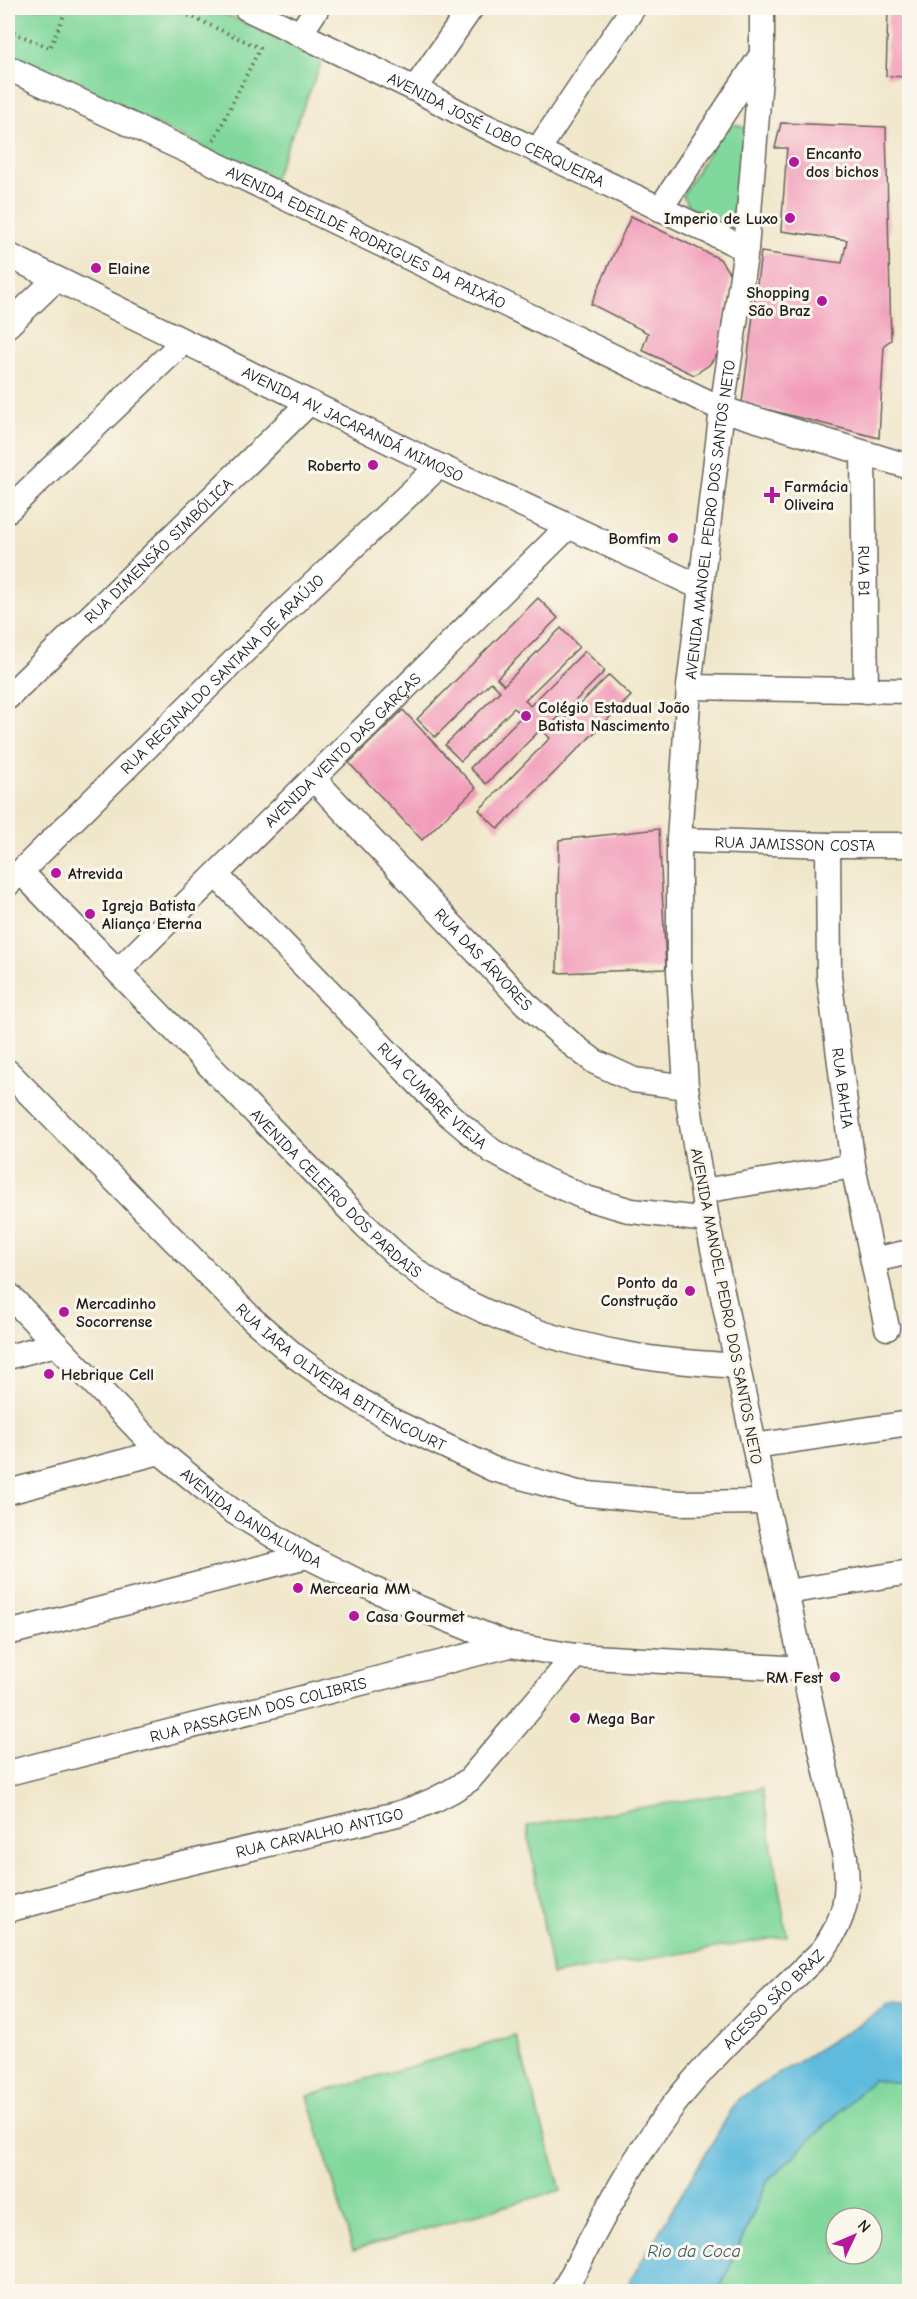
<svg xmlns="http://www.w3.org/2000/svg" width="917" height="2299" viewBox="0 0 917 2299" font-family="'Comic Neue',sans-serif">
<rect width="100%" height="100%" fill="#fbf7ec"/>
<filter id="ink" filterUnits="userSpaceOnUse"><feTurbulence type="fractalNoise" baseFrequency=".0167" numOctaves="2"/><feDisplacementMap in="SourceGraphic" scale="12" xChannelSelector="R" yChannelSelector="G"/><feConvolveMatrix kernelMatrix="1 2 1 2 8 2 1 2 1" color-interpolation-filters="sRGB"/></filter>
<filter id="wash" filterUnits="userSpaceOnUse"><feTurbulence type="fractalNoise" baseFrequency=".008" numOctaves="4" result="noise"/><feDisplacementMap in="SourceGraphic" scale="24" xChannelSelector="R" yChannelSelector="G"/><feGaussianBlur stdDeviation="1.35" result="paint"/><feColorMatrix in="noise" values="0 0 0 0 0 0 0 0 0 0 0 0 0 0 0 0 0 1.4 0 .05"/><feComposite in="paint" operator="in"/></filter>
<g filter="url(#wash)">
<rect width="100%" height="100%" fill="#f0e6ca"/>
<!-- green -->
<path fill="#81d89c" stroke="#4e7a5c" stroke-width="1.5" fill-rule="evenodd" d="M8 8H212L323 59 273 181 8 52Z
M728 122 745 128 731 229 689 207 682 195Z
M762 1788 787 1936 552 1975 527 1826Z
M516 2036 561 2190 353 2250 308 2096Z
M872 2080 909 2083V2291L719 2292 767 2182ZM836 2218H872V2254H836Z"/>
<!-- water -->
<path fill="#5fbbdd" stroke="#3e6c7c" stroke-width="1.5" d="M888 2006 909 2007V2083L872 2080 767 2182 719 2291H624L738 2099Z"/>
<g id="blocks">
<!-- building -->
<path fill="#f29cba" d="M888 8H910V77L886 76Z
M781 123 886 127 891 340 884 345 879 438 742 403 761 252 842 263 847 240 781 231 787 148H775Z
M8 171 14 174 8 190Z
M631 216 720 259 731 276 720 351 709 365 694 375 642 350 648 333 591 304Z
M538 598 558 618 497 678 504 685 561 628 579 647 525 700 530 706 585 651 605 671 549 727 553 731 609 675 631 696 498 829 479 810 550 738 541 729 486 784 470 768 522 716 514 708 461 761 445 745 500 691 491 682 435 737 417 719Z
M403 710 476 788 422 840 349 763Z
M659 829 666 969 557 973 559 840Z"/>
</g>
</g>
<g filter="url(#ink)">
<use href="#blocks" fill-opacity="0" stroke="#666359" stroke-width="1.5"/>
<g fill="none" stroke-linecap="round" stroke-linejoin="round">
<defs>
<g id="minor">
<path id="s1" d="M246 8 415 89 481 124 746 249"/>
<path d="M300 34 317 8"/>
<path id="s2" d="M8 68 205 159 722 409 910 467"/>
<path d="M415 89 471 8"/>
<path d="M537 151 633 8"/>
<path d="M660 209 761 56"/>
<path id="s3" d="M8 255 439 466 700 587"/>
<path d="M8 325 56 279"/>
<path id="s4" d="M863 453 866 691"/>
<path d="M8 510 183 342"/>
<path d="M689 687 910 691"/>
<path id="s5" d="M8 697 309 403"/>
<path id="s6" d="M313 778 525 1003 574 1046 595 1062 634 1080 686 1087"/>
<path id="s7" d="M679 840 828 845H910"/>
<path id="s8" d="M828 845 829 976 853 1166 887 1328"/>
<path id="s9" d="M21 872 353 1213C370 1230 387 1248 406 1263 468 1314 558 1343 637 1356 670 1362 704 1363 737 1366"/>
<path id="s10" d="M216 875 447 1113 492 1151 545 1180 586 1198 632 1211 707 1220"/>
<path id="s11" d="M8 884 290 606 439 466"/>
<path id="s12" d="M118 971 568 527"/>
<path id="s13" d="M8 1072 250 1317 295 1356 343 1390 393 1421 493 1469 578 1493 681 1503 766 1502"/>
<path d="M703 1191 853 1166"/>
<path d="M873 1260 910 1252"/>
<path id="s14" d="M8 1294 160 1452 231 1510 307 1556 375 1590 510 1645 575 1656 803 1669"/>
<path d="M8 1357 56 1344"/>
<path d="M755 1446 910 1423"/>
<path d="M8 1492 160 1452"/>
<path d="M787 1592 910 1572"/>
<path d="M8 1633 307 1556"/>
<path id="s15" d="M8 1773 510 1645"/>
<path id="s16" d="M8 1910 116 1880 397 1814C424 1806 446 1796 469 1780L575 1656"/>
<path id="s17" d="M563 2292C596 2231 627 2167 669 2111 711 2055 772 2000 823 1950 845 1919 850 1895 845 1857L766 1502 707 1220 686 1087 679 971V840L689 687 722 409 746 249 762 54V8"/>
</g>
</defs>
<!-- minor casing -->
<use href="#minor" stroke="#666359" stroke-width="27"/>
<!-- path -->
<path stroke="#666359" stroke-width="4" stroke-dasharray="1.5 4.5" stroke-linecap="butt" d="M172 8 260 48 213 142
M8 30 50 48 67 8"/>
<!-- minor -->
<use href="#minor" stroke="#fff" stroke-width="24"/>
</g>
</g>
<!-- markers -->
<g fill="#b5179e" stroke="#fbf7ec" stroke-width="2">
<circle cx="794" cy="162" r="6"/>
<circle cx="790" cy="218" r="6"/>
<circle cx="96" cy="268" r="6"/>
<circle cx="822" cy="301" r="6"/>
<circle cx="373" cy="465" r="6"/>
<path d="M769 486h6v6h6v6h-6v6h-6v-6h-6v-6h6z"/>
<circle cx="673" cy="538" r="6"/>
<circle cx="526" cy="716" r="6"/>
<circle cx="56" cy="873" r="6"/>
<circle cx="90" cy="914" r="6"/>
<circle cx="690" cy="1291" r="6"/>
<circle cx="64" cy="1312" r="6"/>
<circle cx="49" cy="1374" r="6"/>
<circle cx="298" cy="1588" r="6"/>
<circle cx="354" cy="1616" r="6"/>
<circle cx="835" cy="1677" r="6"/>
<circle cx="575" cy="1718" r="6"/>
</g>
<g text-anchor="middle" stroke-width="6" stroke-linejoin="round" paint-order="stroke">
<!-- street labels -->
<g font-size="16" fill="#1c1c1c" stroke="#fbf7ec">
<text dy="6" stroke="none"><textPath href="#s1" startOffset="278">AVENIDA JOSÉ LOBO CERQUEIRA</textPath></text>
<text dy="6" stroke="none"><textPath href="#s2" startOffset="396">AVENIDA EDEILDE RODRIGUES DA PAIXÃO</textPath></text>
<text dy="6" stroke="none"><textPath href="#s3" startOffset="384">AVENIDA AV. JACARANDÁ MIMOSO</textPath></text>
<text dy="6" stroke="none"><textPath href="#s17" startOffset="1887">AVENIDA MANOEL PEDRO DOS SANTOS NETO</textPath></text>
<text dy="6" stroke="none"><textPath href="#s5" startOffset="210">RUA DIMENSÃO SIMBÓLICA</textPath></text>
<text dy="6" stroke="none"><textPath href="#s4" startOffset="118">RUA B1</textPath></text>
<text dy="6" stroke="none"><textPath href="#s11" startOffset="300">RUA REGINALDO SANTANA DE ARAÚJO</textPath></text>
<text dy="6" stroke="none"><textPath href="#s12" startOffset="315">AVENIDA VENTO DAS GARÇAS</textPath></text>
<text dy="6" stroke="none"><textPath href="#s7" startOffset="116">RUA JAMISSON COSTA</textPath></text>
<text dy="6" stroke="none"><textPath href="#s6" startOffset="249">RUA DAS ÁRVORES</textPath></text>
<text dy="6" stroke="none"><textPath href="#s8" startOffset="244">RUA BAHIA</textPath></text>
<text dy="6" stroke="none"><textPath href="#s10" startOffset="309">RUA CUMBRE VIEJA</textPath></text>
<text dy="6" stroke="none"><textPath href="#s9" startOffset="450">AVENIDA CELEIRO DOS PARDAIS</textPath></text>
<text transform="translate(727 1306) rotate(79)" y="6">AVENIDA MANOEL PEDRO DOS SANTOS NETO</text>
<text dy="6" stroke="none"><textPath href="#s13" startOffset="454">RUA IARA OLIVEIRA BITTENCOURT</textPath></text>
<text dy="6" stroke="none"><textPath href="#s14" startOffset="332">AVENIDA DANDALUNDA</textPath></text>
<text dy="6" stroke="none"><textPath href="#s15" startOffset="258">RUA PASSAGEM DOS COLIBRIS</textPath></text>
<text dy="6" stroke="none"><textPath href="#s16" startOffset="321">RUA CARVALHO ANTIGO</textPath></text>
<text dy="6" stroke="none"><textPath href="#s17" startOffset="363">ACESSO SÃO BRAZ</textPath></text>
</g>
<!-- poi labels -->
<g font-size="16" font-weight="bold" fill="#1c1c1c" stroke="#fbf7ec" text-anchor="start">
<text x="806" y="159">Encanto<tspan x="806" dy="18">dos bichos</tspan></text>
<text x="778" y="224" text-anchor="end">Imperio de Luxo</text>
<text x="108" y="274">Elaine</text>
<text x="810" y="298" text-anchor="end">Shopping<tspan x="810" dy="18">São Braz</tspan></text>
<text x="361" y="471" text-anchor="end">Roberto</text>
<text x="784" y="492">Farmácia<tspan x="784" dy="18">Oliveira</tspan></text>
<text x="661" y="544" text-anchor="end">Bomfim</text>
<text x="538" y="713">Colégio Estadual João<tspan x="538" dy="18">Batista Nascimento</tspan></text>
<text x="68" y="879">Atrevida</text>
<text x="102" y="911">Igreja Batista<tspan x="102" dy="18">Aliança Eterna</tspan></text>
<text x="678" y="1288" text-anchor="end">Ponto da<tspan x="678" dy="18">Construção</tspan></text>
<text x="76" y="1309">Mercadinho<tspan x="76" dy="18">Socorrense</tspan></text>
<text x="61" y="1380">Hebrique Cell</text>
<text x="310" y="1594">Mercearia MM</text>
<text x="366" y="1622">Casa Gourmet</text>
<text x="823" y="1683" text-anchor="end">RM Fest</text>
<text x="587" y="1724">Mega Bar</text>
</g>
<!-- water labels -->
<g font-size="18" font-style="italic" fill="#375c69" stroke="#fbf7ec">
<text x="694" y="2257">Rio da Coca</text>
</g>
</g>
<!-- margin -->
<rect width="917" height="2299" fill="none" stroke="#fbf7ec" stroke-width="30"/>
<!-- north arrow -->
<g transform="translate(854 2236) rotate(46)"><circle r="28" fill="#fbf7ec" stroke="#a29f99" stroke-width="1.5"/>
<path d="M0-4.5L10 22L0 15L-10 22Z" fill="#b5179e"/>
<text y="-9" font-size="16" font-weight="bold" text-anchor="middle" fill="#1c1c1c">N</text>
</g>
</svg>
